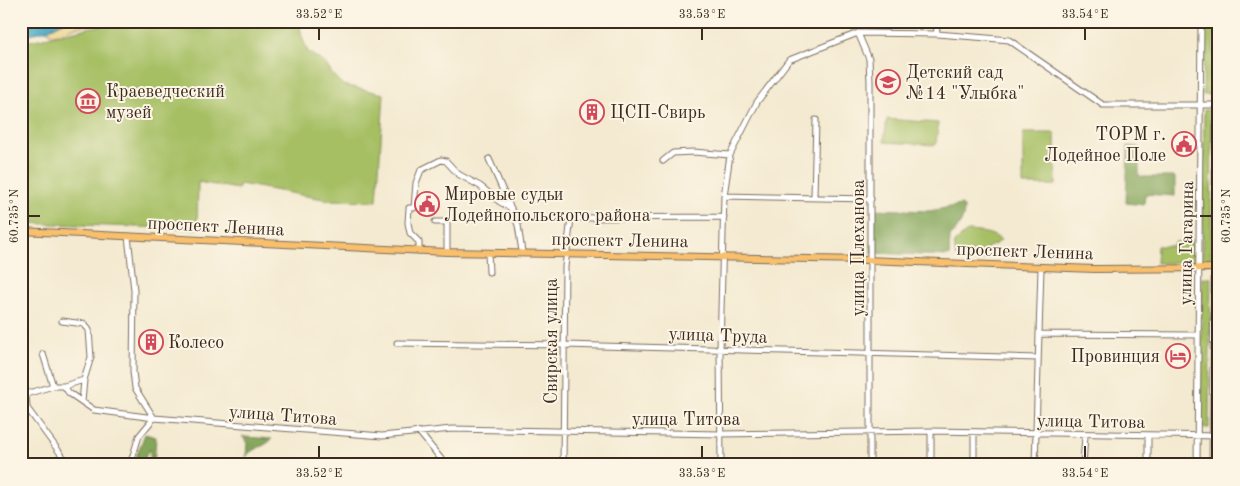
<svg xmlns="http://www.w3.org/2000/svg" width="1240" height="486" viewBox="0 0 1240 486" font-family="'Old Standard TT',serif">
<rect width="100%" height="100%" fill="#fcf5e5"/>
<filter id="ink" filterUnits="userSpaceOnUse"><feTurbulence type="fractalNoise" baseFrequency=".02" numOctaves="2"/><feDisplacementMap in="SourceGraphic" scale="10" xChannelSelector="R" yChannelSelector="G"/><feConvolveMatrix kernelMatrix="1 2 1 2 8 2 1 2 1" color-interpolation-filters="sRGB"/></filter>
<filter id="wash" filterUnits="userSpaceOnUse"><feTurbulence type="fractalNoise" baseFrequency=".0096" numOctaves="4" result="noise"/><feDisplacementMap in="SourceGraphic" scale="20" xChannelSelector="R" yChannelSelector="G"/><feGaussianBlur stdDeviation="1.12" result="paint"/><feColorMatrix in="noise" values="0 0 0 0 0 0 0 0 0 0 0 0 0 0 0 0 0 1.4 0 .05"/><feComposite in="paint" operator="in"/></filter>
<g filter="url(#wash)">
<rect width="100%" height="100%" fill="#f4ead1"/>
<!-- green -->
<path fill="#a6bf64" stroke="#707441" d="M137 21H299L302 37 308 52 325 63 333 75 343 85 384 94 377 201 329 200 240 184 238 189 198 182 197 229 21 223V43L93 27Z
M1204 21H1214L1213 94 1203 95Z
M1204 110H1212L1211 263H1202Z
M887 119 938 123 936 145 884 142Z
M1023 133H1055L1056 185H1023Z
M968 231C980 232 991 232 1001 240 995 246 989 245 984 251V259L956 257 954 243Z
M1175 242H1193V263H1156L1157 246H1172Z
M1202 278H1211L1209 428H1200Z"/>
<!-- forest -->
<path fill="#84a65a" stroke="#60683c" d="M1128 146 1139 147V177H1175V196L1145 194 1144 205 1126 203Z
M961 205 964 207C965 219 958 228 950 237L949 256 871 253 873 209 929 211Z
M145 434 156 437 154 465H150V449L146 455 144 465H133Z
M242 436 245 437 272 439C264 448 252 447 246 457L247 442Z"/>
<!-- sand -->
<path fill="#eeda9e" stroke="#94825e" d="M66 21H119L76 27 53 35 47 30Z"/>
<!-- water -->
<path fill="#49aac8" stroke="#426a73" d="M21 21H65L47 30 21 36Z"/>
</g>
<g filter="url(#ink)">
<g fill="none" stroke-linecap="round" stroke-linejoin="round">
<defs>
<path id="minor" d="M936 21 937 34
M858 33 869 59 870 82V465
M489 159 518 225 522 252
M663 161 673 153 693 152 730 155
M724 196 871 199
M814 196 816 120
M435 222H447V252
M128 236 134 290 133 372 135 388 154 418
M419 251V242L410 233 408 223 409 208H414L416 183 421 170 441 160 446 161 458 174 480 186 500 202 511 208
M488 253 489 272
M62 321 84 324 89 330 91 357 84 380
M1039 334 1198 335
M397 343 565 345 1038 358
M43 354 53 386
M21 386 26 394 27 408 69 465
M64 386 84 380 82 402
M26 394 53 386H64L69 393 94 410 154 418 382 436 452 429 721 434 931 431 1219 436
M931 431V465
M419 432 446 465
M974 432V465
M130 465 139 436 154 418
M563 465 565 267 571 218 724 217
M721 465 720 349 724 196 730 155 757 102 789 60 858 33 937 34 987 38 1009 40 1103 105H1215
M1035 465 1041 268
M1083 465 1085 435
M1148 465V436
M1197 465 1201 21
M1212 465 1217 21"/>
<path id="major" d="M21 231 447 252 866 260 1094 269 1219 268"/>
</defs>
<!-- minor casing -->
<use href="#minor" stroke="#7c6d5d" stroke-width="7"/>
<!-- major casing -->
<use href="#major" stroke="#7c6d5d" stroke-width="8"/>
<!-- minor -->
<use href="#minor" stroke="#fff" stroke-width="5"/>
<!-- major -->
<use href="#major" stroke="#f8bf6c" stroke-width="6"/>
</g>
</g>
<!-- ticks -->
<path fill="none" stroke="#3b2a1e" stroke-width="2" d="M319 28V40M702 28V40M1085 28V40M28 216H40M1200 216H1212M319 446V458M702 446V458M1085 446V458"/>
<!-- icons -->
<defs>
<symbol id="school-ring" viewBox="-11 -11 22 22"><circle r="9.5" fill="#fcf5e5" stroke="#d1495b" stroke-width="1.5"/><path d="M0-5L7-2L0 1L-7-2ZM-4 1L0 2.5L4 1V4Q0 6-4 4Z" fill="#d1495b"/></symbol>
<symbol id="museum-ring" viewBox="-11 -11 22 22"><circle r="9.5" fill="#fcf5e5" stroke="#d1495b" stroke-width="1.5"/><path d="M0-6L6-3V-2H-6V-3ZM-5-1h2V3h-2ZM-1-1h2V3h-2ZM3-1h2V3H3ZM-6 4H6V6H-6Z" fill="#d1495b"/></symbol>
<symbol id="building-ring" viewBox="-11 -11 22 22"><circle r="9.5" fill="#fcf5e5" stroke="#d1495b" stroke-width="1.5"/><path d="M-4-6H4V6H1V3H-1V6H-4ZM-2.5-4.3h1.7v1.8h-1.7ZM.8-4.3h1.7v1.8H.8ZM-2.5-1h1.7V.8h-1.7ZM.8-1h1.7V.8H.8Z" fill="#d1495b"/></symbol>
<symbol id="civic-ring" viewBox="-11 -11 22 22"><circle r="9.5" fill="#fcf5e5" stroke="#d1495b" stroke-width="1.5"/><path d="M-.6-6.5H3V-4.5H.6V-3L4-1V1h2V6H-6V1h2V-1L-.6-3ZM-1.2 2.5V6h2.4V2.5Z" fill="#d1495b"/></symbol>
<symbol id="hotel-ring" viewBox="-11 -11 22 22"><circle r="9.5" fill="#fcf5e5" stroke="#d1495b" stroke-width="1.5"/><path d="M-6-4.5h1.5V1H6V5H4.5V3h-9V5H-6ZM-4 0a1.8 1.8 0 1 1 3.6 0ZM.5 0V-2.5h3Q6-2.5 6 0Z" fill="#d1495b"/></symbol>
</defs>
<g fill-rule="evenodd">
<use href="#school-ring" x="874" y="68" width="28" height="28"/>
<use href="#museum-ring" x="74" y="87" width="28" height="28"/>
<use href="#building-ring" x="578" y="98" width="28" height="28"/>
<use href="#civic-ring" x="1170" y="130" width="28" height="28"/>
<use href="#civic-ring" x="413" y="190" width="28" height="28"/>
<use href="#building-ring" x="137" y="328" width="28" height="28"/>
<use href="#hotel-ring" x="1164" y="342" width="28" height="28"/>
</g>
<g text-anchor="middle" stroke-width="4" stroke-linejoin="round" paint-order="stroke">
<!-- poi labels -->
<g font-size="18" fill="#3b2a1e" stroke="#fcf5e5" text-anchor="start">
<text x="906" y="78">Детский сад<tspan x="906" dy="21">№14 "Улыбка"</tspan></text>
<text x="106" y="97">Краеведческий<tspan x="106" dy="21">музей</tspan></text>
<text x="610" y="118">ЦСП-Свирь</text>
<text x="1166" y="140" text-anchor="end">ТОРМ г.<tspan x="1166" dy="21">Лодейное Поле</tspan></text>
<text x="444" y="200">Мировые судьи<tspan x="444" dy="21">Лодейнопольского района</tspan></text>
<text x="168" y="348">Колесо</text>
<text x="1160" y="362" text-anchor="end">Провинция</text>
</g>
<!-- street labels -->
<g font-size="18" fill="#3b2a1e" stroke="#fcf5e5">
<text transform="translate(216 226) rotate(3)" y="6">проспект Ленина</text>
<text transform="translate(620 240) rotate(1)" y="6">проспект Ленина</text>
<text transform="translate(1186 243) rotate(-89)" y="6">улица Гагарина</text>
<text transform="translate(858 248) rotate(-90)" y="6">улица Плеханова</text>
<text transform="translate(1025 251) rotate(2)" y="6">проспект Ленина</text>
<text transform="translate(718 335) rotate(2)" y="6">улица Труда</text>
<text transform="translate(551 341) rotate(-90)" y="6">Свирская улица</text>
<text transform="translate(283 415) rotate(4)" y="6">улица Титова</text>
<text x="686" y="425">улица Титова</text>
<text transform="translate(1091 421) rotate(1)" y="6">улица Титова</text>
</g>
</g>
<!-- margin -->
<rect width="1240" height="486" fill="none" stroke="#fcf5e5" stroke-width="55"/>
<rect x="28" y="28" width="1184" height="430" fill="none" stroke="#3b2a1e" stroke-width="2"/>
<g font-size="12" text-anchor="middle" fill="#3b2a1e">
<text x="319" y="18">33.52°E</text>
<text x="702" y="18">33.53°E</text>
<text x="1085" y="18">33.54°E</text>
<text transform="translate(14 216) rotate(-90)" y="4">60.735°N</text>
<text transform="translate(1226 216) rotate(-90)" y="4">60.735°N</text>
<text x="319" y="477">33.52°E</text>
<text x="702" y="477">33.53°E</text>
<text x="1085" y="477">33.54°E</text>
</g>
</svg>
